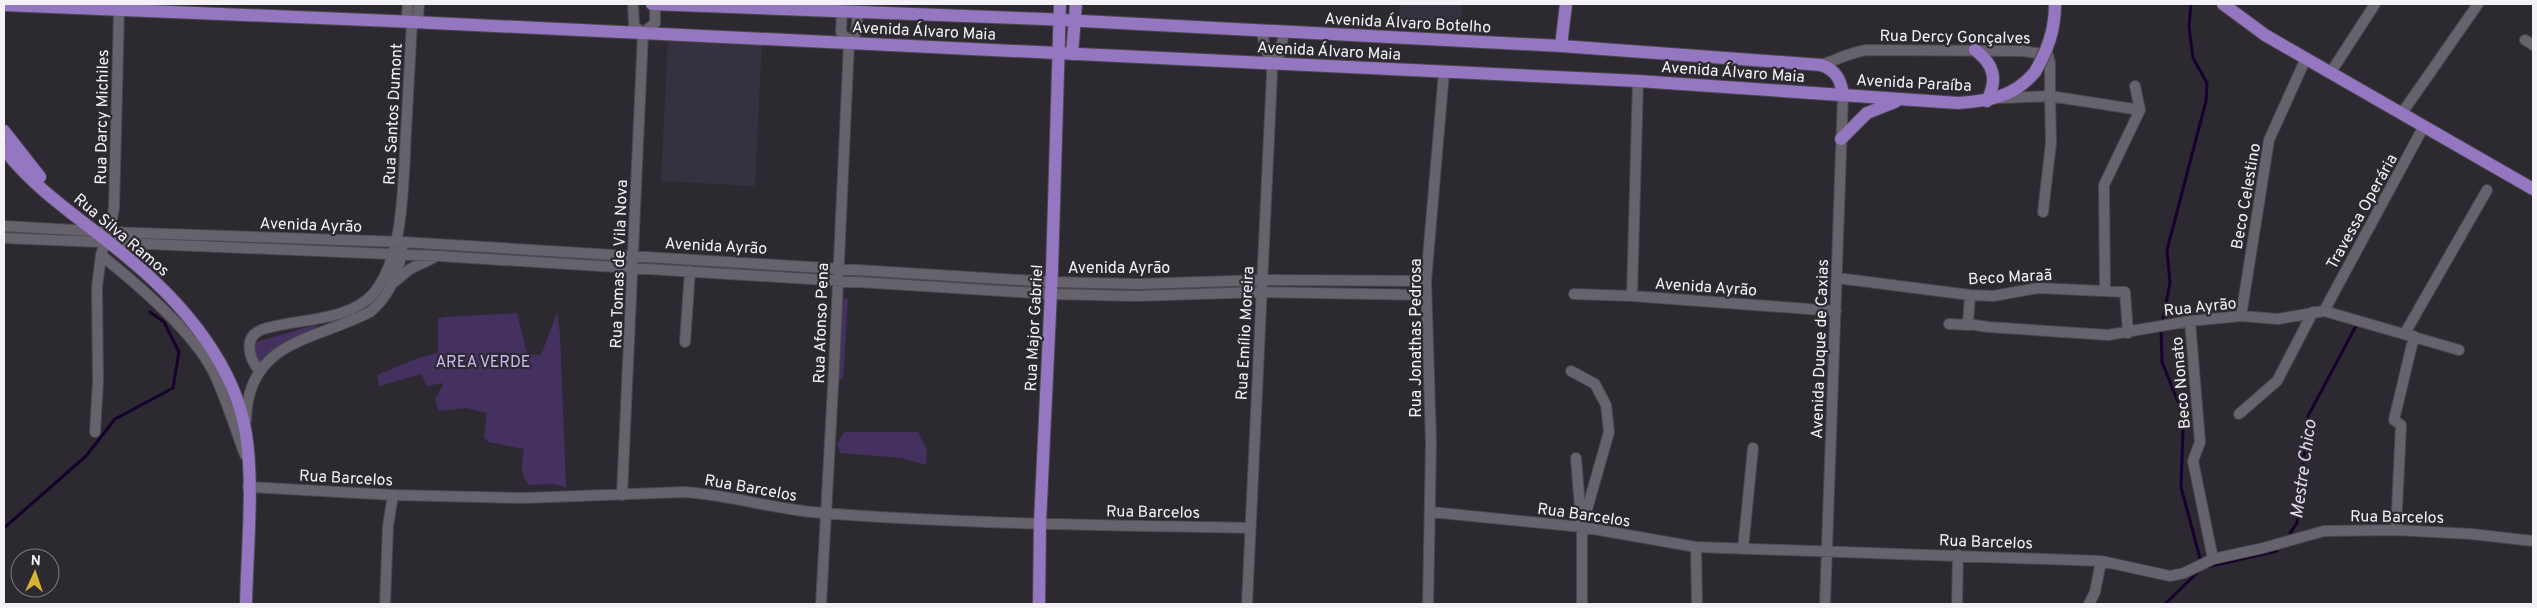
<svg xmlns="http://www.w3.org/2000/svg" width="2537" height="608" viewBox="0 0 2537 608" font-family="Overpass,sans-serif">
<rect width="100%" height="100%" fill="#2c2931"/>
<!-- built -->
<path fill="#36313f" d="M1400 4H1463L1460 27 1398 21Z
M668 39 762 44 755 186 661 181Z"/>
<!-- green -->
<path fill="#443160" d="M848 298 843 380 836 377 838 299Z
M517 313 527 354 541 355 557 313 560 333 566 487 553 484 529 485C519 474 522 463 524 449L488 442 484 437 487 413 466 408 439 411 435 400 444 383 427 386 421 374 379 386 377 375 418 358 438 353V319L443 317Z
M318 324 312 332 261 364 254 352 256 342Z
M844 432H918L927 450 926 465 902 458 840 453 837 444Z"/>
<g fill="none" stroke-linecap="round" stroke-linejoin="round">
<!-- stream -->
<path stroke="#18002f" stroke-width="3" d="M2191 4 2189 27 2193 58 2207 83 2206 101 2167 250 2170 283 2161 329 2162 362 2179 404 2183 430 2181 487 2201 562
M4 528 86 456 115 419 173 388 179 352 164 322 150 312
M2290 533 2297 523 2308 416 2357 324
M2207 567 2277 551
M2165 604 2201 569"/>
<defs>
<path id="minor" d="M633 4 634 26 643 33
M842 11 841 32 849 43
M412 22 418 16 419 4
M643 33 655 23V4
M2525 40 2533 45
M1272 63 1280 53 1284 32
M1821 65C1837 60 1850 52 1867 50L2023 51 2048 55 2050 63V96L2001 98
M2331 72 2375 4
M2402 113 2478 4
M2043 212 2051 143 2050 96 2140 110
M4 226 109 232 403 242 1052 282 1137 284 1262 280 1426 281
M4 238 439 256 1051 294 1136 296 1262 292 1426 295
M101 255C137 284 193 331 214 373 226 399 235 428 245 455
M1837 278 1970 295 1993 296 2038 288 2125 292 2128 333
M393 283 410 269 433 258
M2105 290 2104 185 2140 110 2135 86
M1574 294 1632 296 1836 311
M1970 295 1968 324 1988 327 2108 335 2190 321 2241 316 2278 319 2324 311 2459 350
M1632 296 1638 81
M2324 311 2424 126
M2241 316 2269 140 2306 58
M2190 321 2200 442 2193 461 2213 559
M1949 324 1969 325
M2405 333 2487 190
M685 342 690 271
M259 370C250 360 243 339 259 331 266 327 277 326 285 324 313 319 353 317 373 294 405 257 403 179 406 132 408 96 410 59 412 22L407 16 408 4
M1571 371 1595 384 1606 405 1609 432 1582 527V604
M2239 414 2277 381 2313 312
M246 420C248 340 314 341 370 312 389 296 399 273 402 248
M95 432 98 382 97 287 101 255 111 224 114 208 119 11
M1576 458 1581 521
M248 487 393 495 524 498 685 492C731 495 776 510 823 513 964 524 1107 525 1249 528
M622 495 643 33
M1431 512 1582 527 1696 547 2101 561 2170 576 2184 573 2213 559 2263 548 2324 531 2396 530 2471 534 2533 541
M2396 530 2401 425 2394 420 2414 336
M1696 547 1697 604
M1743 549 1753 448
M385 604 388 526 393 495
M821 604 834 369 849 43 856 33 858 11
M1247 604 1272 73C1272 58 1263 48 1262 31
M1428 604 1431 442 1426 281 1444 72
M1825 604 1843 95
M1957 604 1958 555
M2089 604 2095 592 2101 561"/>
<path id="major" d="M652 4 1044 19 1561 46 1821 65C1836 70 1841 80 1843 95
M2223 4 2265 35 2533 189
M4 5 392 21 1638 81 1958 103C1989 101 2014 97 2035 72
M1561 46 1566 4
M1975 50C1994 64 1998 79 1987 101
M1072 54 1076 4
M4 131 40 177
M1841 139 1867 113 1895 102
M4 149C39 195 91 225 134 263 185 306 235 366 246 434 254 485 247 552 246 604
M1039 604 1040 523 1052 270 1060 4"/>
</defs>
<!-- minor casing -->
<use href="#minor" stroke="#4a484e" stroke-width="12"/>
<!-- major casing -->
<use href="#major" stroke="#4a484e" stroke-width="14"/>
<!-- minor -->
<use href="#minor" stroke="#66636c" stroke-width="10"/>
<!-- major -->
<use href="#major" stroke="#9576c1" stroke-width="12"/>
<defs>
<path id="major-bridge" d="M2035 72C2048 49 2055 30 2055 4"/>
</defs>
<!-- major-bridge casing -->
<use href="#major-bridge" stroke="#4a484e" stroke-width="14" stroke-linecap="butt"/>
<!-- major-bridge -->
<use href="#major-bridge" stroke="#9576c1" stroke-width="12"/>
</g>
<g text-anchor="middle" stroke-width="4.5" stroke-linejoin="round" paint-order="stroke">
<!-- street labels -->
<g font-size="16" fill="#f4f2f7" stroke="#2c2931">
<text transform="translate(1408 22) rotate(3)" y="6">Avenida Álvaro Botelho</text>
<text transform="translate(924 30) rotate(3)" y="6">Avenida Álvaro Maia</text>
<text transform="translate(1955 36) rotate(1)" y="6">Rua Dercy Gonçalves</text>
<text transform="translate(1329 50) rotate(3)" y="6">Avenida Álvaro Maia</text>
<text transform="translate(1733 71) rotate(4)" y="6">Avenida Álvaro Maia</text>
<text transform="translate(1914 82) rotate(3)" y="6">Avenida Paraíba</text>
<text transform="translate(392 114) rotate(-87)" y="6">Rua Santos Dumont</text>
<text transform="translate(101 117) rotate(-89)" y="6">Rua Darcy Michiles</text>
<text transform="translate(2245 196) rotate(-80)" y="6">Beco Celestino</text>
<text transform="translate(2361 211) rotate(-61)" y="6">Travessa Operária</text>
<text transform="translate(311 224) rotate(2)" y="6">Avenida Ayrão</text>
<text transform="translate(122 234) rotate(40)" y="6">Rua Silva Ramos</text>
<text transform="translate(716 245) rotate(3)" y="6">Avenida Ayrão</text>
<text transform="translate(618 264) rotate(-88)" y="6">Rua Tomas de Vila Nova</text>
<text x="1119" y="273">Avenida Ayrão</text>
<text transform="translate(2010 276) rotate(-3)" y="6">Beco Maraã</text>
<text transform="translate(1706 286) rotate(4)" y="6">Avenida Ayrão</text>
<text transform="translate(2200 306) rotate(-6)" y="6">Rua Ayrão</text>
<text transform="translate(820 323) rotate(-88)" y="6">Rua Afonso Pena</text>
<text transform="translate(1033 328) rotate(-87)" y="6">Rua Major Gabriel</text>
<text transform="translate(1244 333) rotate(-87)" y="6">Rua Emílio Moreira</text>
<text transform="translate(1415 338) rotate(-90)" y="6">Rua Jonathas Pedrosa</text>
<text transform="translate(1819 349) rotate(-88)" y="6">Avenida Duque de Caxias</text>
<text transform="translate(2180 383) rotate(-95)" y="6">Beco Nonato</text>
<text transform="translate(346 477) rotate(3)" y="6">Rua Barcelos</text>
<text transform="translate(751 487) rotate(10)" y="6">Rua Barcelos</text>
<text transform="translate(1153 511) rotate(1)" y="6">Rua Barcelos</text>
<text transform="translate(1584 514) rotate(8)" y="6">Rua Barcelos</text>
<text transform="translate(2397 516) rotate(1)" y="6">Rua Barcelos</text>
<text transform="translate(1986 541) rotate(2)" y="6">Rua Barcelos</text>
</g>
<!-- park labels -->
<g font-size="16" fill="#cdb7f3" stroke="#2c2931">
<text x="483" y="367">AREA VERDE</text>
</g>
<!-- water labels -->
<g font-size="18" font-style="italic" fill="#e2daef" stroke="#2c2931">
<text transform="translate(2303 469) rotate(-82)" y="6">Mestre Chico</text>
</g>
</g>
<!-- border -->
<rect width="2537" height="608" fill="none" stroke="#f4f2f7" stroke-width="10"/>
<!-- north arrow -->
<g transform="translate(35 573) rotate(3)"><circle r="24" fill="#2c2931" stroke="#7c7980"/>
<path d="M0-4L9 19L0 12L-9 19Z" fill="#d9b334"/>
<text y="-8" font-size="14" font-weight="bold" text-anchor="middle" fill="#f4f2f7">N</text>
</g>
</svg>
